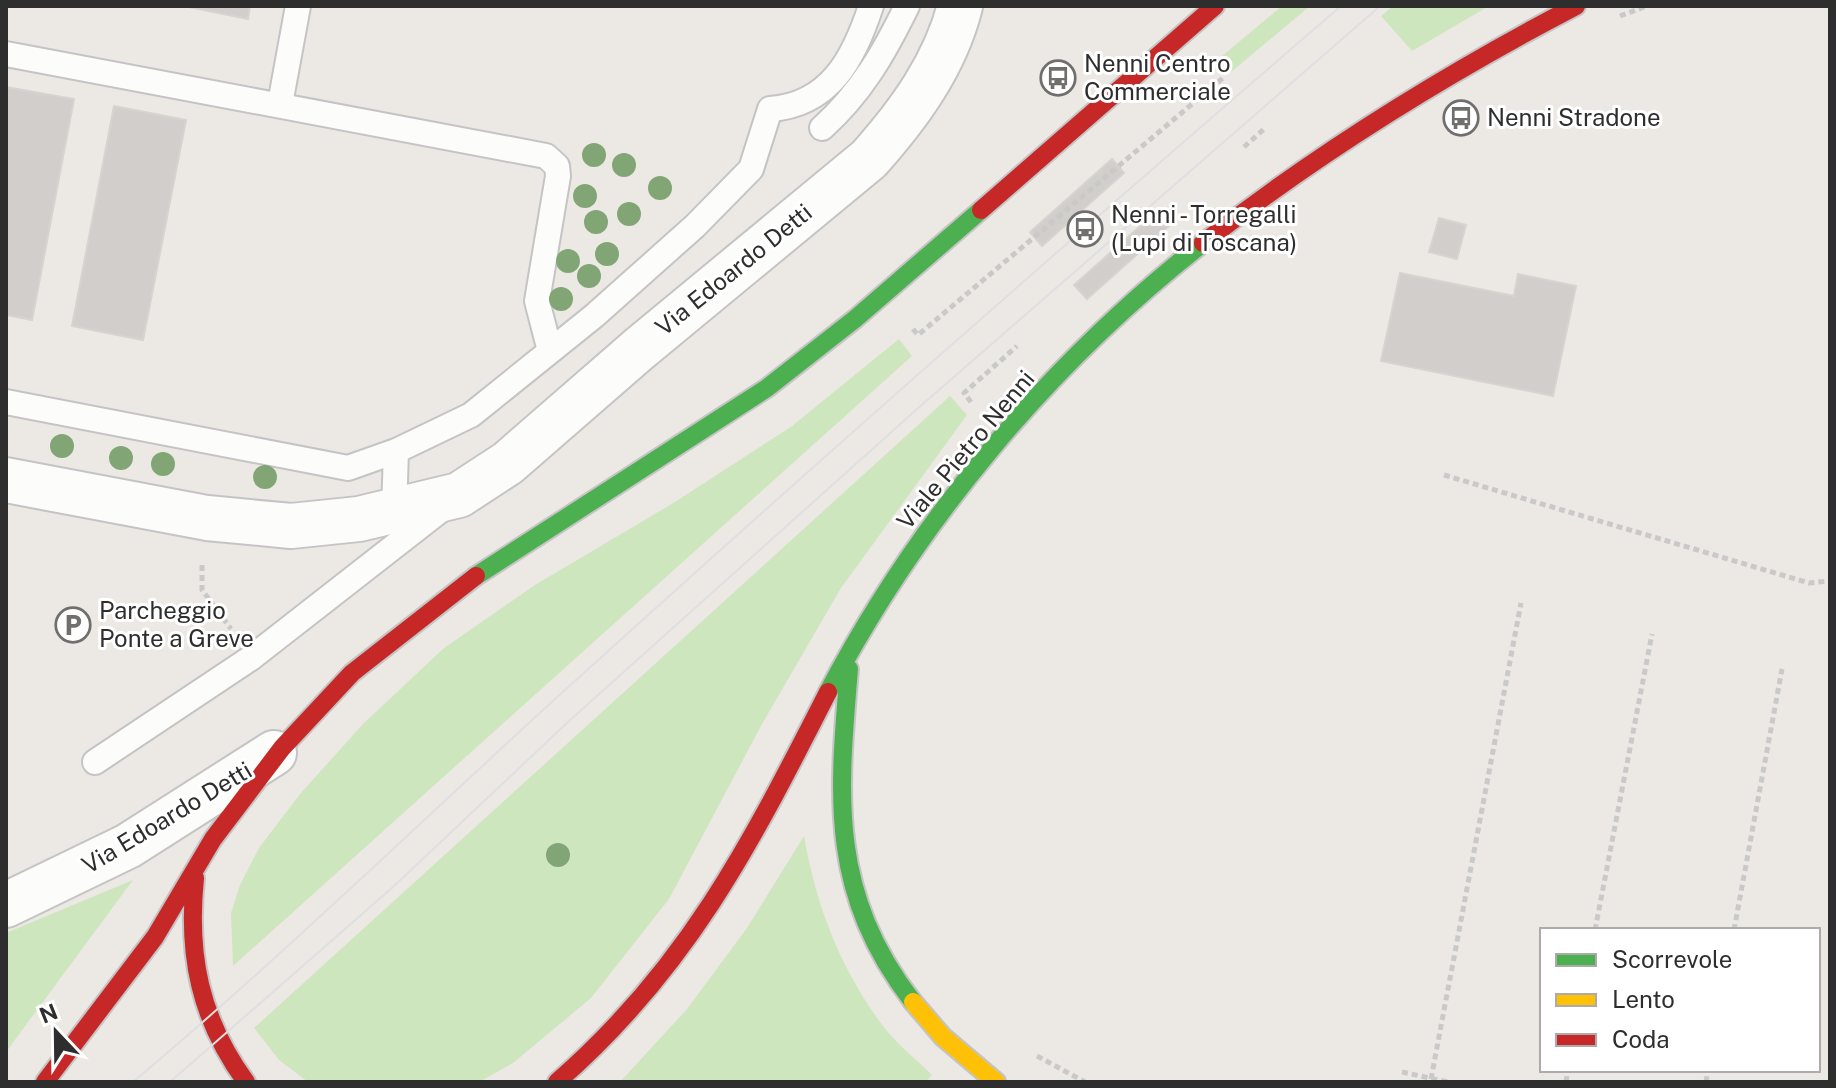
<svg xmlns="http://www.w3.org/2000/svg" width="1836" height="1088" viewBox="0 0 1836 1088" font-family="'Public Sans',sans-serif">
<rect width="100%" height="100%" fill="#ece8e4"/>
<!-- green -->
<path fill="#cee6be" d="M1282 6H1310L1231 72 1221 57Z
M1393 6H1489L1412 51 1381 16Z
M899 339 912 356 233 966 231 913 240 885 259 848 300 794 363 724 444 648 535 585 675 502 792 426Z
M950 396 967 415 841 588 762 724 669 899 591 998 513 1063 479 1082H308L279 1060 254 1028Z
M804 836C816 905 839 965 880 1022 894 1042 915 1058 932 1075L926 1082H620L687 1009 747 928Z
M133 880 6 1052V933Z"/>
<!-- building -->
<path fill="#d1cecb" stroke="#d7d4d0" stroke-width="2" d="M184 6H250L248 19Z
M6 87 74 99 32 320 6 315Z
M114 106 186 120 143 340 72 326Z
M1112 159 1124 173 1042 246 1030 232Z
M1156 212 1169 226 1087 299 1074 285Z
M1439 218 1466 225 1457 259 1429 252Z
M1400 273 1514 296 1518 274 1576 286 1553 396 1381 361Z"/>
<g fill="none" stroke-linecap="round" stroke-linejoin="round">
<defs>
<path id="lane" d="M6 54 546 156 557 166 558 176 537 301 550 351
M280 104 298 6
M822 128C861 93 884 53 907 6
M6 402 348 468 396 451 471 415 594 316 695 226 751 169 770 109C830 105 854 58 871 6
M394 512 396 451
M95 762 251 658 442 509"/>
<path id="street" d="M6 480 207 518 291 526 359 519 459 495 508 463 639 349 869 159C909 114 945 65 960 6
M6 905 128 846 274 753"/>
<path id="fast" d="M476 576 767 388 855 319 981 210
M849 669C838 798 829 893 913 1002
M828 692C919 519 1050 363 1203 243"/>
<path id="slow" d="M913 1002 943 1037 996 1082"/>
<path id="jam" d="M981 210 1215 6
M1203 243C1321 151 1444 75 1576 6
M195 878C187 955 200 1019 246 1082
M45 1082 155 937 213 839 282 748 352 673 476 576
M557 1082C688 968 751 843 828 692"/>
</defs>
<!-- lane casing -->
<use href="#lane" stroke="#c5c4c5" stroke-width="28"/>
<!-- street casing -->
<use href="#street" stroke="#c5c4c5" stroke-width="48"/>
<!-- fast casing -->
<use href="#fast" stroke="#c5c4c5" stroke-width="22"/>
<!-- slow casing -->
<use href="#slow" stroke="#c5c4c5" stroke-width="22"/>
<!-- jam casing -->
<use href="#jam" stroke="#c5c4c5" stroke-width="22"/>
<!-- path -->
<path stroke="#c9c9c8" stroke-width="5" stroke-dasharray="6 4" stroke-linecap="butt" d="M1620 16 1647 6
M1244 147 1264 129
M913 329 918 335 1223 78
M971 402 964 393 1017 346
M1444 475 1809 583 1830 581
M202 565V590L231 629
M1595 930 1652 634
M1734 930 1782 669
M1037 1056 1085 1082
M1402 1072 1448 1082
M1431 1079 1521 603
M1566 1082 1568 1070
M1706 1082 1708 1070"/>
<!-- lane -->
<use href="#lane" stroke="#fcfcfb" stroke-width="24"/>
<!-- street -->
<use href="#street" stroke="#fcfcfb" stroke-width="44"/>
<!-- fast -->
<use href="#fast" stroke="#4caf50" stroke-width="18"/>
<!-- slow -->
<use href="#slow" stroke="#ffc107" stroke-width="18"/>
<!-- jam -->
<use href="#jam" stroke="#c62828" stroke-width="18"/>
<!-- tram -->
<path stroke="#dfdfe1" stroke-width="2" d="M133 1082C278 960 414 828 554 700 813 465 1076 234 1341 6
M170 1082 393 887 569 721 916 410 1380 6"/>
</g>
<!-- trees -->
<g fill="#82a575">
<circle cx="594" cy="155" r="12"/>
<circle cx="624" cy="165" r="12"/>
<circle cx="660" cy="188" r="12"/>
<circle cx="585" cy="196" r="12"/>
<circle cx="629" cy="214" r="12"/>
<circle cx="596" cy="222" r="12"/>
<circle cx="607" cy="254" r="12"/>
<circle cx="568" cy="261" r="12"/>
<circle cx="589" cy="276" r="12"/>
<circle cx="561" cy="299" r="12"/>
<circle cx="62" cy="446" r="12"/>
<circle cx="121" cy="458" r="12"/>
<circle cx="163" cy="464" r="12"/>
<circle cx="265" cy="477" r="12"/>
<circle cx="558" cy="855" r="12"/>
</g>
<!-- icons -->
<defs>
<symbol id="bus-ring" viewBox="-11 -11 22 22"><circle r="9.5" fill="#fff" stroke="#706f6e" stroke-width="1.5"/><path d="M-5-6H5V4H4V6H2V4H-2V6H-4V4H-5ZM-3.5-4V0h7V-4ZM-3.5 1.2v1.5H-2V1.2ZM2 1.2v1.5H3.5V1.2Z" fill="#706f6e"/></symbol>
<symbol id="parking-ring" viewBox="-11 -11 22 22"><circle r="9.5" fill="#fff" stroke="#706f6e" stroke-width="1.5"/><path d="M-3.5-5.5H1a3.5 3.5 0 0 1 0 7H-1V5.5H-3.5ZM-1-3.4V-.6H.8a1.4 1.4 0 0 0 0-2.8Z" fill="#706f6e"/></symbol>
</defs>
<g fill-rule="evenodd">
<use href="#bus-ring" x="1038" y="58" width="40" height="40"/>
<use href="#bus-ring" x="1441" y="98" width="40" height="40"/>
<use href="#bus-ring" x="1065" y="209" width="40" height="40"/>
<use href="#parking-ring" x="53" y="605" width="40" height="40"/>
</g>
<g text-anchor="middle" stroke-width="6" stroke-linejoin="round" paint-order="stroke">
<!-- poi labels -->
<g font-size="24" fill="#2e2e2e" stroke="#fff" text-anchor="start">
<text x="1084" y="72">Nenni Centro<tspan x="1084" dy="28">Commerciale</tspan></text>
<text x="1487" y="126">Nenni Stradone</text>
<text x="1111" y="223">Nenni - Torregalli<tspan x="1111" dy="28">(Lupi di Toscana)</tspan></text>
<text x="99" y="619">Parcheggio<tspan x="99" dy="28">Ponte a Greve</tspan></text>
</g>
<!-- street labels -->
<g font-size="24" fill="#2e2e2e" stroke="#fff">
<text transform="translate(734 270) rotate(-39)" y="8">Via Edoardo Detti</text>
<text transform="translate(966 450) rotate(-50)" y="8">Viale Pietro Nenni</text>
<text transform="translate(167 818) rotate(-31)" y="8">Via Edoardo Detti</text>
</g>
</g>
<!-- border -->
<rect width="1836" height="1088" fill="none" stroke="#2e2e2e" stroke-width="16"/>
<!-- legend -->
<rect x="1540" y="928" width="280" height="144" fill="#ffffff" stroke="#ababab" stroke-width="2"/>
<rect x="1556" y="954" width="40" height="12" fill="#4caf50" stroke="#ababab" stroke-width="2"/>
<text x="1612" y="968" font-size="24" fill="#2e2e2e">Scorrevole</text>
<rect x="1556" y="994" width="40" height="12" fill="#ffc107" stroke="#ababab" stroke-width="2"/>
<text x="1612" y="1008" font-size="24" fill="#2e2e2e">Lento</text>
<rect x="1556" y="1034" width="40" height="12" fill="#c62828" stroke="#ababab" stroke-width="2"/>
<text x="1612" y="1048" font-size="24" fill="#2e2e2e">Coda</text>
<!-- north arrow -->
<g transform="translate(56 1032) rotate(338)" stroke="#ffffff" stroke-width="6" paint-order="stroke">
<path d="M0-6L14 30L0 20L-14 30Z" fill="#2e2e2e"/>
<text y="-12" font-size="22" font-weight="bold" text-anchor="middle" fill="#2e2e2e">N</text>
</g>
</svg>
